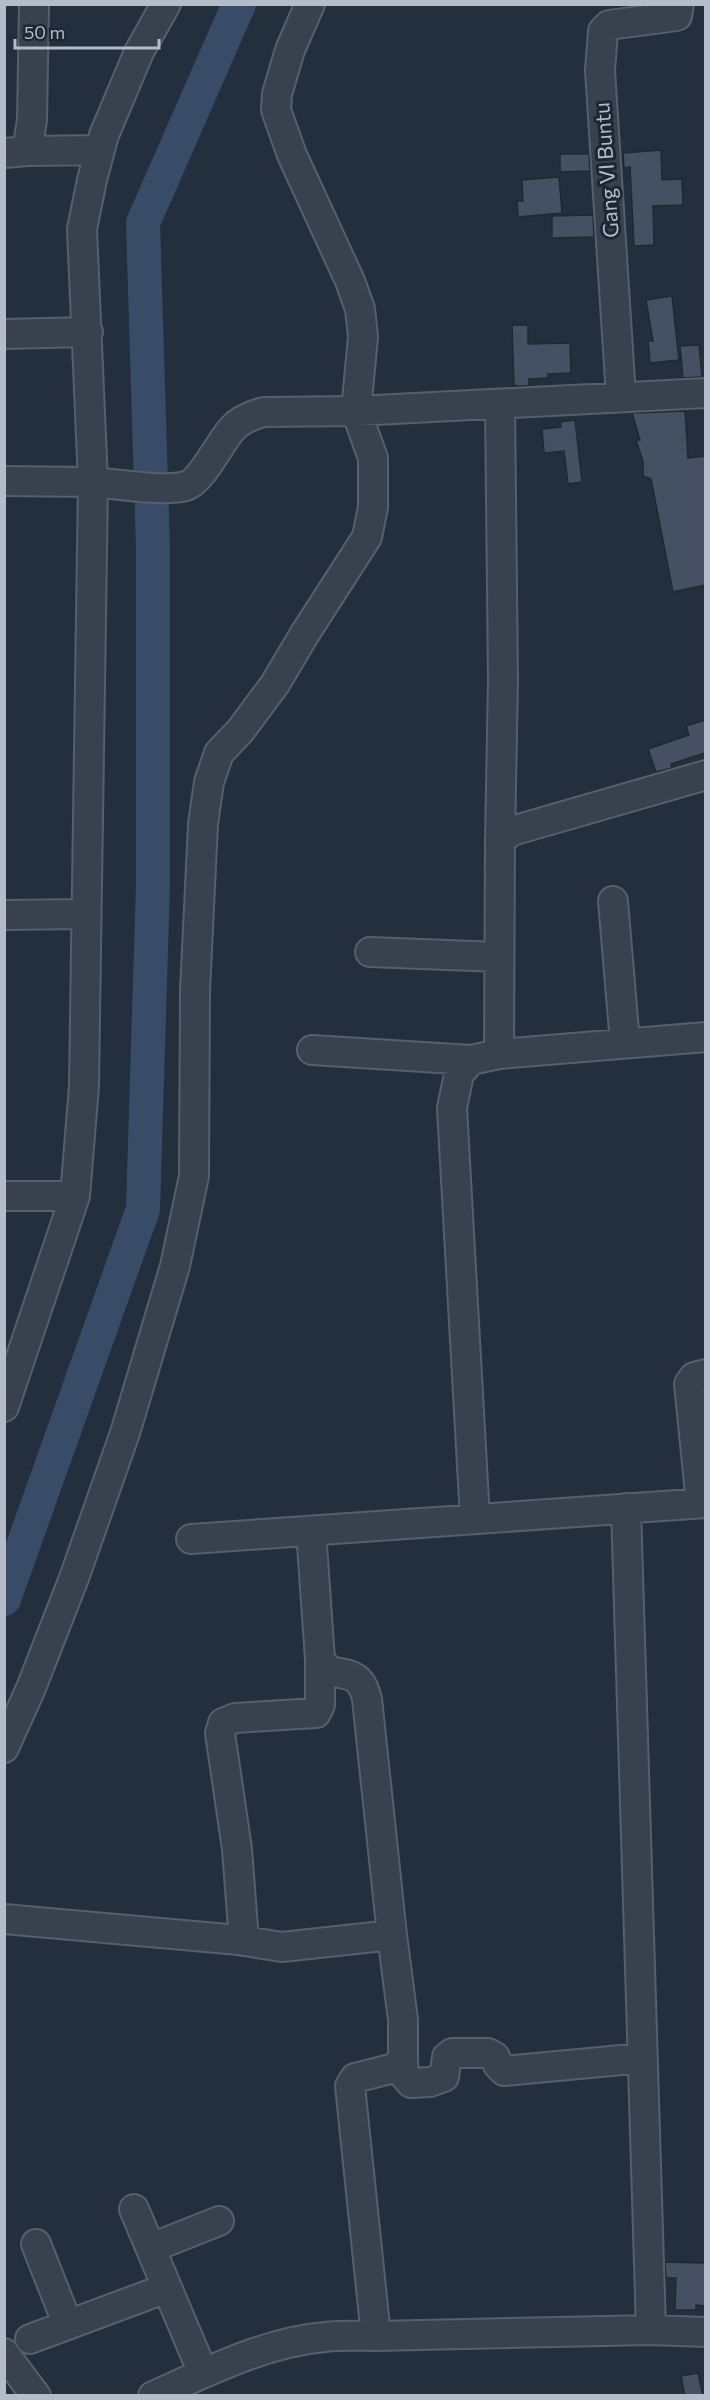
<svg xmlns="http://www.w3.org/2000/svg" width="710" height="2400" viewBox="0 0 710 2400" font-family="Commissioner,sans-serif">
<rect width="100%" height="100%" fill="#242f3e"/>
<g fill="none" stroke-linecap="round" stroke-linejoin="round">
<!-- river -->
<path stroke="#394c67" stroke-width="34" d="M4 1599 143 1209 153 885V549L143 223 239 4"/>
</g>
<!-- building -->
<path fill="#455162" stroke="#1f2835" stroke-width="1.5" d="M661 150 662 180 682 179 683 205 653 206 654 245 634 246 630 167 624 168 623 153Z
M560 154H589L590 171 560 172Z
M559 177 562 213 518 217 517 201H523L522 180Z
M593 215 594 237 552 238V216Z
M672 296 679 360 650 363 648 341H653L646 300Z
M512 325H528V344L570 343 571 373 548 374V378L529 379V386H514Z
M699 345 702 377 683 378 680 346Z
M685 411 688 458 705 456V585L673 592 651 479 643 476V461L636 440H640L632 413Z
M575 420 582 482 568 484 564 451 544 453 542 429 561 427 560 422Z
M705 720V753L671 764 672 768 656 772 648 749 689 735 686 726Z
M665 2262 705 2263V2306L696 2305V2310H675L676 2278H666Z
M698 2373 703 2396H685L681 2376Z"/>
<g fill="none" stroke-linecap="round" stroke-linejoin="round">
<defs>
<path id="minor" d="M166 4 139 52 104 135 92 180 82 229 93 482C118 484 163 492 186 486 202 481 220 442 232 429 241 419 252 415 264 412L356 411 706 393
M27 151 100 150
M4 153 27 151 32 120 34 4
M4 334 88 332
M621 397 600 70 603 31 609 25 677 16 679 4
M4 481 93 482 84 1086 75 1196 4 1407
M500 840 503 680 500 404
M613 901 625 1043
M4 915 85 914
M370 952 499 957
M312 1050 471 1060
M499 1054 500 840 512 831 706 775
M4 1196H75
M701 1503 689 1384 694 1377 706 1374
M626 1508 651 2330
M475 1519 452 1108 459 1074 471 1060 499 1054 706 1037
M191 1539 706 1503
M4 1748 31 1688 74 1578 125 1433 175 1266 194 1176 195 991 203 824 209 782 219 753 240 731 275 684 304 635 367 537 373 507V458L356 411 363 337 360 309 350 281 292 155 276 110 277 94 290 50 310 4
M4 1919 239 1940 282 1947 392 1935 367 1699C361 1674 351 1675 328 1671L320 1659 311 1531
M392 1935 403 2020V2060L394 2068 355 2078 350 2086 376 2336 651 2330 706 2332
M244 1941 237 1849 220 1733 223 1723 235 1718 316 1713 320 1705V1659
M403 2060 404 2075 411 2083 430 2082 444 2077 447 2057 452 2053H488L495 2057 498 2065 504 2071 643 2058
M134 2209 203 2373
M36 2244 68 2325
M151 2248 219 2221
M30 2339 167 2288
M4 2353 36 2396
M153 2396C207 2372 265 2342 325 2337 342 2335 359 2336 376 2336"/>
</defs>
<!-- minor casing -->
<use href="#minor" stroke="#565f6c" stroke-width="32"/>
<!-- minor -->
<use href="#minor" stroke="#38414e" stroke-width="28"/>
</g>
<g text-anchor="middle" stroke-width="6" stroke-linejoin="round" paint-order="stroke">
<!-- street labels -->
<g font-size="21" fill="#b4bcc9" stroke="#1d2633">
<text transform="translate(607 170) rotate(-94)" y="7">Gang VI Buntu</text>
</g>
</g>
<!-- border -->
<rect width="710" height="2400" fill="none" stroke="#b4bcc9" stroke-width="12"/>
<!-- scale -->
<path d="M15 39v9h144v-9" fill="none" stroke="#b4bcc9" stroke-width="3"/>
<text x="24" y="39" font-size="18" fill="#b4bcc9" stroke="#1d2633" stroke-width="4.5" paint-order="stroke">50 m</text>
</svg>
